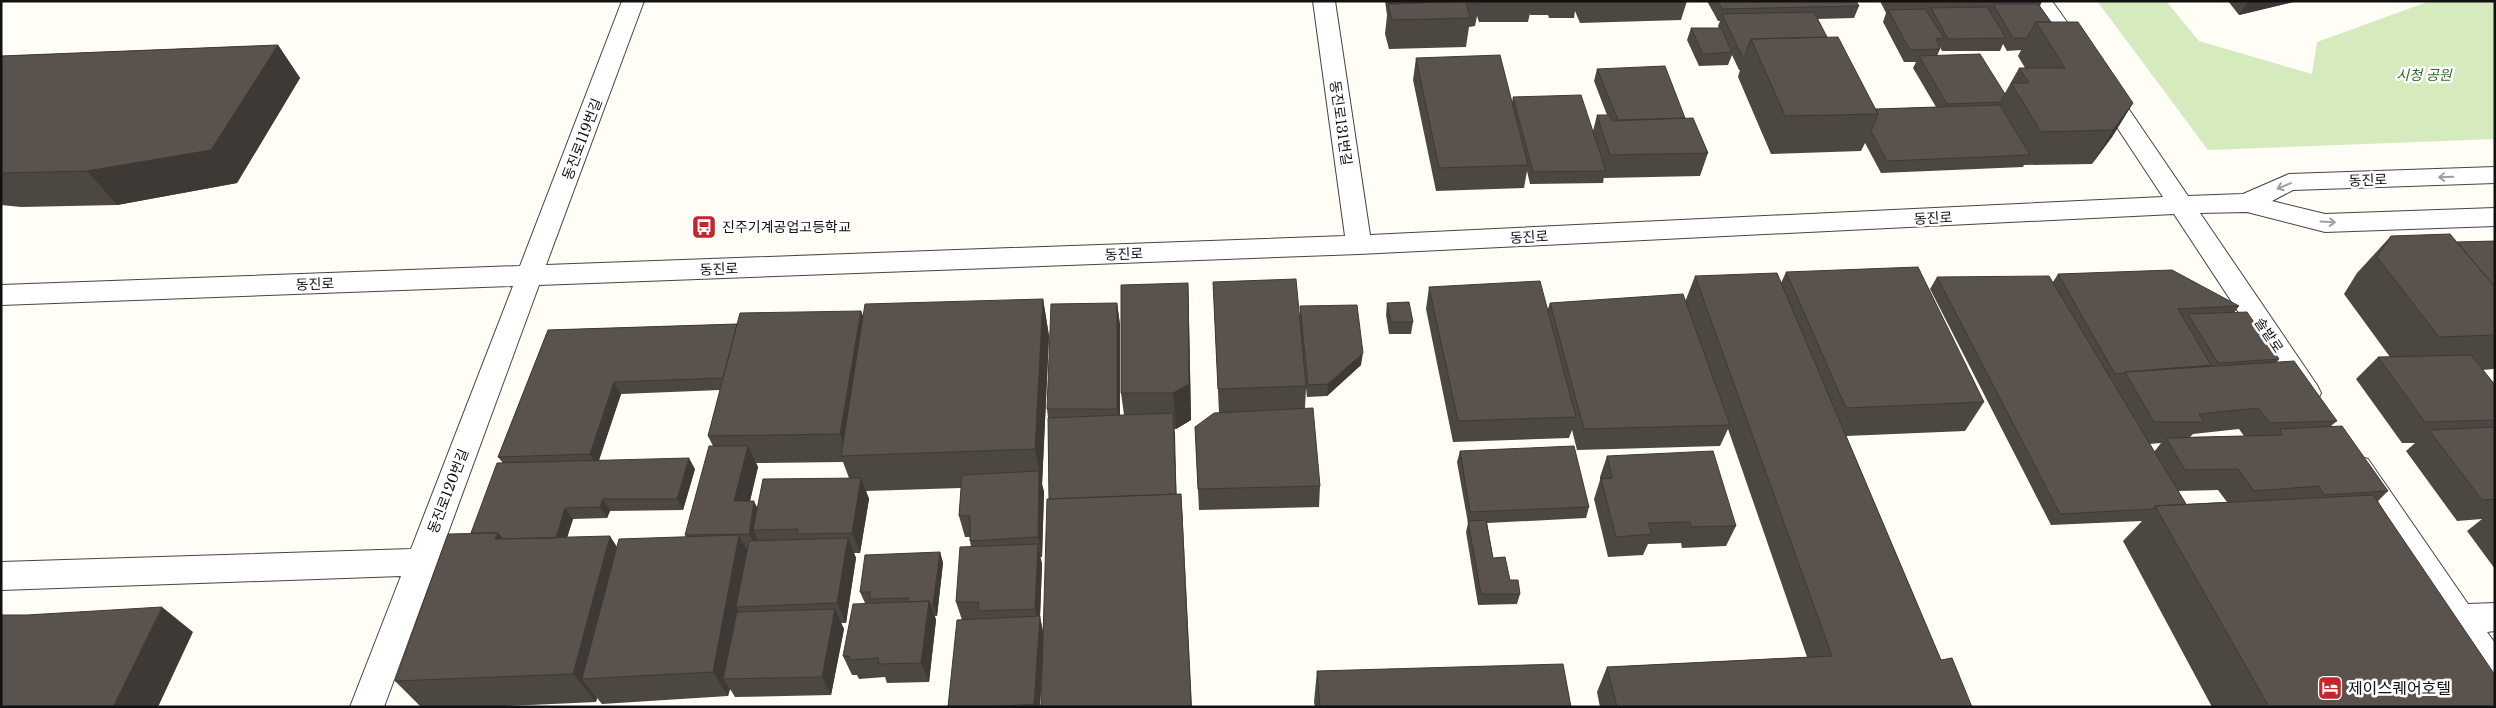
<svg xmlns="http://www.w3.org/2000/svg" width="2496" height="708" viewBox="0 0 2496 708" font-family="'Libre Baskerville','Noto Sans KR',serif">
<rect width="100%" height="100%" fill="#fffdf5"/>
<!-- green -->
<path fill="#d5ebbd" d="M2097 1H2166L2199 41 2312 74 2317 42 2430 1H2495V139L2208 150Z"/>
<g fill="none" stroke-linecap="round" stroke-linejoin="round">
<defs>
<path id="minor" d="M622 1H644L546 265 1345 236 1313 1H1335L1370 235 2163 197 2091 88 2095 83 2103 81 2111 83 2188 196 2243 194 2289 174 2495 167V183L2293 190 2272 201 2325 214 2495 208V226L2325 232 2247 212 2200 213 2317 385 2321 393 2317 401 2307 404 2297 401 2174 214 1359 254 539 285 384 707H350L401 576 1 590V562L411 549 513 286 1 305V285L520 266Z
M2030 1H2052L2089 53 2086 58 2078 60 2070 58Z
M2358 456 2368 459 2468 604 2495 603V631L2487 632 2495 643V686L2483 682 2348 477 2343 468 2348 459Z"/>
</defs>
<!-- minor casing -->
<use href="#minor" stroke="#444" stroke-width="2"/>
<!-- minor -->
<use href="#minor" fill="#fff" fill-rule="evenodd"/>
</g>
<!-- wall -->
<path fill="#4d4742" fill-rule="evenodd" d="M1385 1H1687L1681 20 1580 23 1575 11 1574 18H1549L1548 15H1530V13L1528 22H1479L1477 16 1475 26 1469 27 1466 47 1389 49 1385 34 1387 15Z
M1707 1H1856L1859 6 1854 18 1817 19 1827 37 1876 109 1936 107 1913 68 1916 62H1904L1883 22 1886 13 1880 1H2042L2040 6 2051 22 2133 103 2112 137 2092 164 2024 165 2023 167 1881 173 1865 143 1861 151 1771 154 1738 77 1740 70H1739L1732 55 1728 65 1699 66 1687 40 1691 28H1719L1718 26 1720 21H1718ZM2003 44 2007 51 2021 50 2018 56 2025 68H2019L2005 93 1937 56 1940 49V47L1942 51H2000Z
M2228 1H2297L2239 15Z
M278 45 300 78 237 183 117 205 21 207 1 205V56Z
M1416 58 1512 102 1513 97 1593 131 1597 115H1607L1594 81 1597 69 1685 118 1708 153 1700 176 1604 178V177L1603 183 1530 184 1527 171 1524 188 1436 191 1413 80Z
M2391 236 2457 242 2495 241V368L2493 369 2483 370 2495 385V569L2467 531 2482 519 2457 521 2406 451 2415 443H2402L2356 379 2378 357H2390L2344 294 2357 273Z
M1786 272 1984 402 1965 431 1846 436 1941 660 1972 707H1600L1597 692 1607 667 1807 657 1728 429 1720 446 1577 450 1572 430 1569 438 1453 442 1426 309 1429 287 1547 311 1550 303 1685 302 1695 276 1781 283Z
M2058 274 2239 306 2234 313 2279 359 2277 362 2337 421 2331 426 2388 491 2378 501 2495 707H2212L2123 541 2142 521 2051 525 1930 289 1937 277 2053 282ZM2239 429 2244 436 2190 437 2193 434ZM2161 443 2154 452 2149 444ZM2218 490 2227 502 2186 504 2178 491Z
M1213 282 1300 315V306L1361 365 1327 396 1307 397 1306 388 1305 408 1320 486 1319 507 1199 510 1195 427 1219 413Z
M1188 283 1189 320 1191 420 1176 429H1174L1176 494H1181L1183 525 1042 671 1040 705 1041 707H948L962 620 956 602 971 547 970 541V537H965L959 516 961 488 866 491 869 499 860 553H854L856 558 846 623H841L844 629 831 695 735 697 730 689 728 696 602 704 597 698 596 702 484 707H421L395 681 471 533 503 463 498 457 548 330 737 324 861 311 863 316 1043 299 1049 336 1042 485 1044 492 1042 557H1040L1042 564 1040 617 1043 632 1049 499 1048 418 1047 409 1117 303 1120 325V415H1124L1121 393ZM720 390 708 436 713 446 685 535 686 537 617 547 567 537 573 519 607 518 610 511 683 510 695 469 599 460 621 394ZM843 462 849 478 758 508 750 501 758 467 756 463Z
M1387 303 1413 322 1411 334H1389L1386 315Z
M1460 451 1589 507 1586 518 1487 523 1493 558 1520 594 1517 604 1478 605 1466 532 1468 523 1457 462Z
M1607 456 1736 526 1726 546 1682 548 1681 543 1648 544 1643 555 1608 557 1594 499 1600 480V477Z
M940 552 943 563 937 616H935L936 620 929 682 887 683 885 677 859 679 857 675H852L843 656 871 603H865L860 592Z
M1317 671 1571 707H1315L1314 702Z"/>
<!-- shaded-wall -->
<path fill="#3f3936" d="M2248 1H2297L2239 15Z
M278 45 300 78 237 183 117 205 87 171Z
M2133 103 2112 137 2092 164 2113 130Z
M1188 283 1189 320 1191 420 1176 429 1173 393Z
M1043 299 1049 336 1042 485 1035 449Z
M1117 303 1120 325V431L1117 409Z
M861 311 871 340 848 456 840 434Z
M1363 353 1361 365 1327 396 1328 384Z
M614 382 621 394 597 466 590 454Z
M1173 413 1175 434 1177 516 1176 495Z
M748 446 758 467 745 522 734 501Z
M689 458 695 469 683 510 677 499Z
M1039 471 1044 492 1042 557 1038 537Z
M861 478 869 499 860 553 852 533Z
M1181 494 1183 525 1192 707H1191Z
M603 499 610 511 607 518 600 507Z
M754 501 764 522 753 530 761 545 760 554 749 534Z
M565 508 573 519 560 560 552 548Z
M498 533 521 564 495 539Z
M739 535 753 562 736 607 743 618 723 679 730 689 728 696 713 672Z
M610 536 630 567 582 679 597 698 596 702 573 674Z
M848 538 856 558 846 623 837 603Z
M1038 544 1042 564 1040 617 1044 636 1040 707H1035L1034 704 1039 627 1035 609Z
M940 552 943 563 937 616 933 605Z
M929 601 936 620 929 682 921 663Z
M162 607 193 632 158 707H113Z
M835 609 844 629 831 695 822 677Z"/>
<!-- building -->
<path fill="#5a524d" stroke="#3f3936" d="M1391 1H1478L1479 4H1467L1466 1 1391 4Z
M1466 1 1470 18 1392 20 1388 4Z
M1718 1H1856L1859 6 1722 9Z
M1993 4H2038L2051 22H2036L2027 38H2013Z
M1987 7 2006 38 1948 39 1931 8Z
M1925 9 1944 38 1936 39 1940 49 1910 50 1888 10Z
M1814 12 1827 37 1751 39 1744 58H1743L1722 14Z
M2036 22H2078L2133 103 2113 130 2041 132 2011 83H2029L2019 68H2065Z
M1691 28H1721L1732 52 1703 54Z
M1838 37 1878 114 1785 116 1751 39Z
M278 45 211 150 87 171 1 173V56Z
M1980 54 2005 94 2001 102 1947 104 1919 56Z
M1500 55 1528 165 1439 168 1416 58Z
M1665 66 1685 118 1618 120 1597 69Z
M1581 95 1606 171 1533 172 1513 97Z
M2000 105 2030 155 1887 161 1871 131 1878 114 1876 109Z
M1597 115H1609L1612 121 1693 118 1708 153 1610 155Z
M2450 234 2495 287V335L2439 337 2377 257 2391 236Z
M2495 241V287L2457 242Z
M1918 267 1984 402 1846 408 1786 272Z
M2172 270 2239 306 2178 309 2211 365 2125 372 2124 373 2115 374 2058 274Z
M1777 273 1941 660 1952 658 1972 707H1617L1607 667 1832 656 1695 276Z
M2049 276 2186 504 2155 506 2152 509 2060 514 1937 277Z
M1296 279 1306 386 1218 389 1213 282Z
M1540 281 1576 417 1458 421 1429 287Z
M1188 283 1189 384 1173 393H1121V285Z
M1683 294 1730 425 1584 429 1550 303Z
M1043 299 1035 449 841 456 865 304Z
M1409 302 1413 322H1391L1387 303Z
M1117 303V409H1047L1051 304Z
M1357 305 1363 353 1328 384 1308 385 1300 306Z
M861 311 840 434 708 436 740 313Z
M2247 312 2279 359 2218 363 2188 314Z
M737 324 723 378 614 382 590 454 498 457 548 330Z
M2471 355 2495 385V420L2425 422 2378 357Z
M2294 361 2337 421 2270 423 2258 408 2199 414 2204 422H2154L2125 372Z
M1313 408 1320 486 1198 489 1195 427 1214 413Z
M1173 413 1176 494 1049 499 1048 418Z
M2342 426 2388 491 2324 495 2319 486 2254 491 2238 469 2185 470 2166 438 2282 435 2280 429Z
M2495 427V499L2482 500 2429 430Z
M709 446H748L734 501H754L749 534 685 535Z
M1574 446 1589 507 1470 512 1460 451Z
M1713 451 1736 526 1691 527 1690 522 1648 523 1652 534 1616 537 1601 479 1612 478 1607 456Z
M689 458 677 499H603L600 507 565 508 556 538 503 539 498 533H471L497 463Z
M1039 471 1038 537 970 541V516H959L962 475Z
M861 478 852 533 797 534 798 529 753 530 763 479Z
M1181 494 1191 707H1041L1047 499Z
M2373 495 2495 675V707H2269L2155 506Z
M1486 520 1493 558 1505 557 1510 580H1518L1520 594H1481L1468 521Z
M498 533 495 539 610 536 573 674 395 681 448 534Z
M739 535 713 672 582 679 619 539Z
M848 538 837 603 736 607 749 541Z
M1038 544 1035 609 978 611 979 602H956L960 547Z
M940 552 933 605 931 606 929 601 908 602V598L870 599V592H860L865 555Z
M929 601 921 663 879 664 878 658 850 660V656H843L853 604Z
M162 607 113 707H1V615H27Z
M835 609 822 677 723 679 737 612Z
M1040 616 1034 704 986 707H948L957 620Z
M1563 664 1571 707H1320L1317 671Z
M1041 705V707H1017Z"/>
<!-- one-way arrows -->
<defs><path id="oneway-shaft" d="M-6 0H5M1.5-3L5.5 0L1.5 3" fill="none" stroke-width="1.6" stroke-linecap="round" stroke-linejoin="round" transform="scale(1.25)"/></defs>
<g stroke="#a0a0a0">
<use href="#oneway-shaft" transform="translate(2446 177) rotate(178)"/>
<use href="#oneway-shaft" transform="translate(2284 186) rotate(158)"/>
<use href="#oneway-shaft" transform="translate(2328 222) rotate(3)"/>
</g>
<!-- icons -->
<defs>
<symbol id="bus-square" viewBox="-11 -11 22 22"><rect x="-9" y="-9" width="18" height="18" rx="4" fill="#c4262e" stroke="#fff"/><path d="M-5-6H5V4H4V6H2V4H-2V6H-4V4H-5ZM-3.5-4V0h7V-4ZM-3.5 1.2v1.5H-2V1.2ZM2 1.2v1.5H3.5V1.2Z" fill="#fff"/></symbol>
<symbol id="hotel-square" viewBox="-11 -11 22 22"><rect x="-9" y="-9" width="18" height="18" rx="4" fill="#c4262e" stroke="#fff"/><path d="M-6-4.5h1.5V1H6V5H4.5V3h-9V5H-6ZM-4 0a1.8 1.8 0 1 1 3.6 0ZM.5 0V-2.5h3Q6-2.5 6 0Z" fill="#fff"/></symbol>
</defs>
<g fill-rule="evenodd">
<use href="#bus-square" x="690" y="213" width="28" height="28"/>
<use href="#hotel-square" x="2316" y="674" width="28" height="28"/>
</g>
<g text-anchor="middle" stroke-width="5" stroke-linejoin="round" paint-order="stroke">
<!-- park labels -->
<g font-size="14" font-style="italic" fill="#2f6b1f" stroke="#fff">
<text x="2424" y="80">시청 공원</text>
</g>
<!-- street labels -->
<g font-size="14" fill="#111" stroke="#fff">
<text transform="translate(1341 123) rotate(82)" y="5">동진로131번길</text>
<text transform="translate(582 139) rotate(-69)" y="5">동진로119번길</text>
<text transform="translate(2368 180) rotate(-2)" y="5">동진로</text>
<text transform="translate(1933 218) rotate(-3)" y="5">동진로</text>
<text transform="translate(1529 237) rotate(-3)" y="5">동진로</text>
<text transform="translate(1124 254) rotate(-2)" y="5">동진로</text>
<text transform="translate(719 269) rotate(-2)" y="5">동진로</text>
<text transform="translate(315 284) rotate(-2)" y="5">동진로</text>
<text transform="translate(2269 335) rotate(56)" y="5">솔밭로</text>
<text transform="translate(448 491) rotate(-69)" y="5">동진로120번길</text>
</g>
<!-- poi labels -->
<g font-size="14" fill="#111" stroke="#fff" text-anchor="start">
<text x="722" y="232">진주기계공업고등학교</text>
</g>
<!-- near-poi labels -->
<g font-size="16" fill="#111" stroke="#fff" text-anchor="start">
<text x="2348" y="694">제이스퀘어호텔</text>
</g>
</g>
<!-- border -->
<rect width="2496" height="708" fill="none" stroke="#111111" stroke-width="5"/>
</svg>
